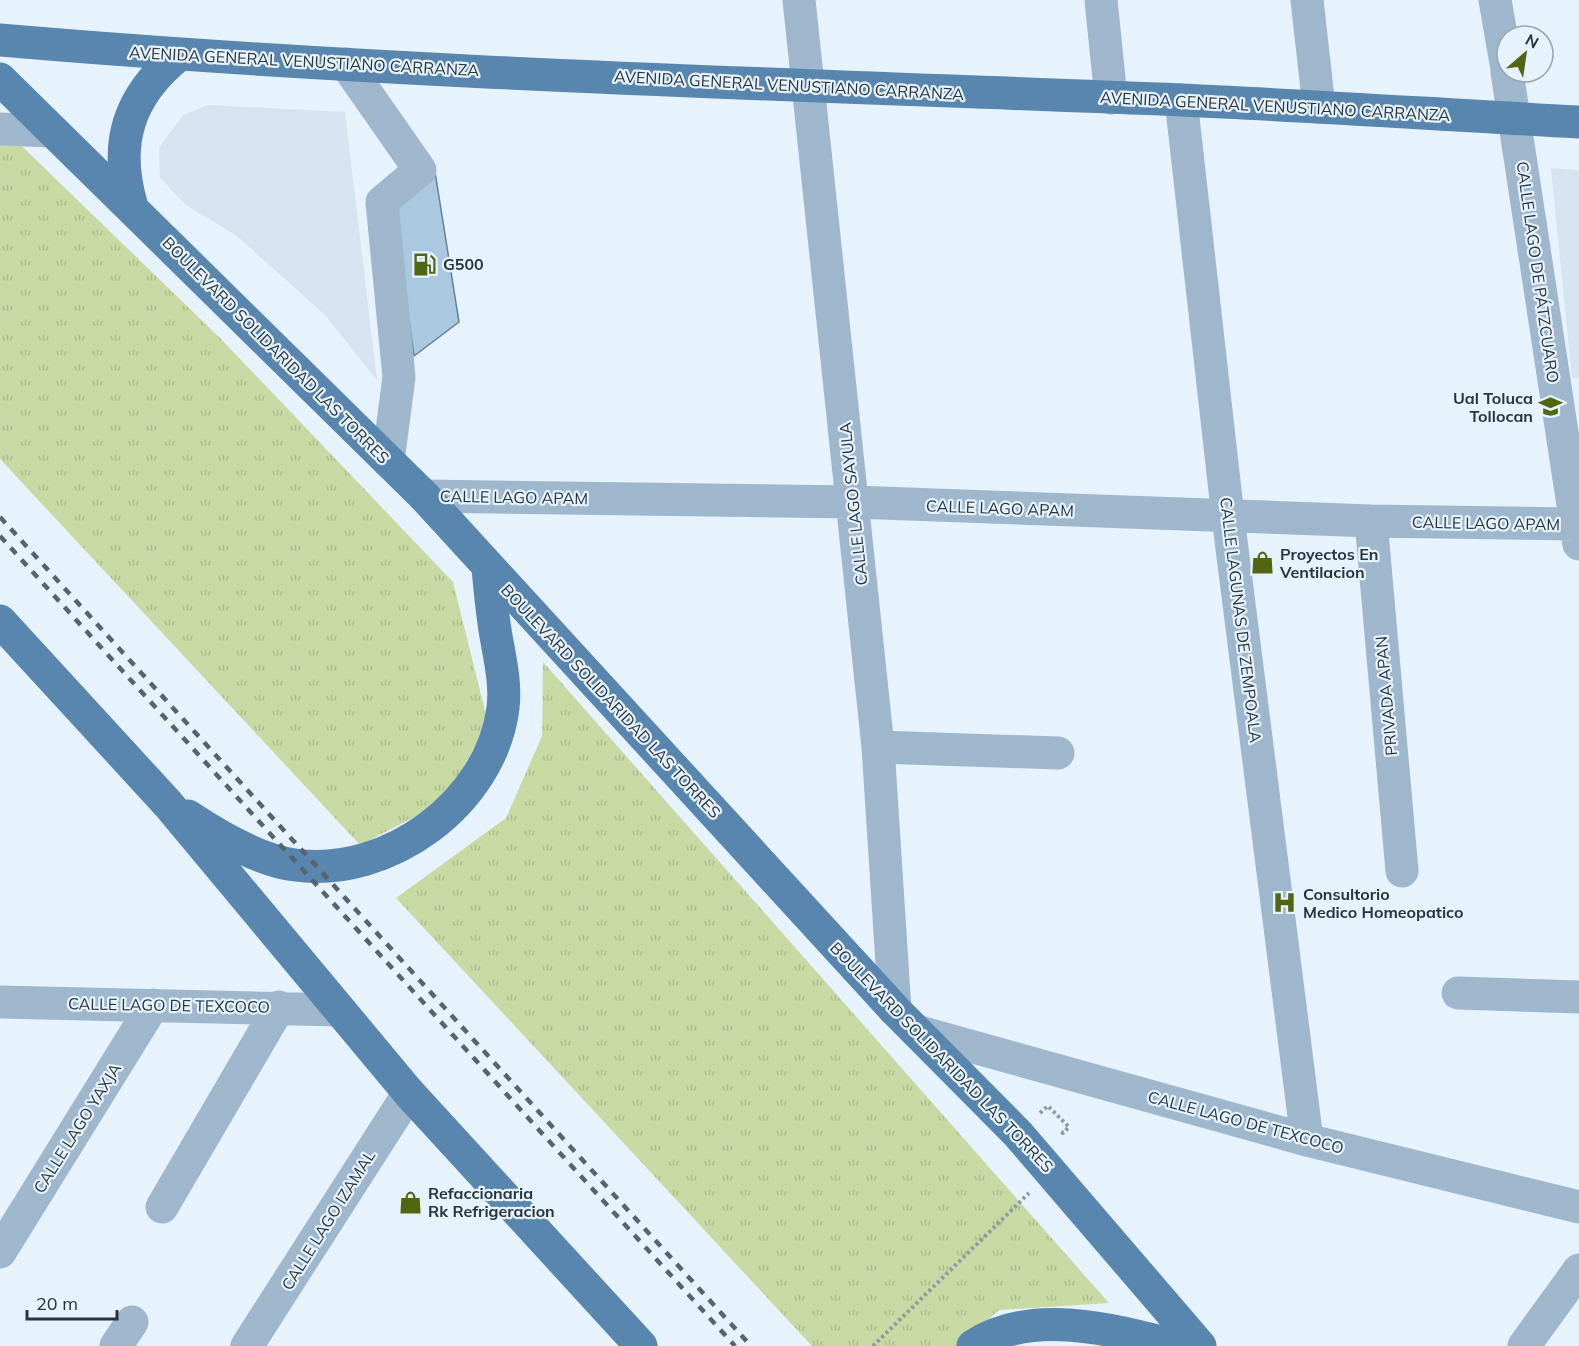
<svg xmlns="http://www.w3.org/2000/svg" width="1579" height="1346" viewBox="0 0 1579 1346" font-family="Mulish,sans-serif">
<defs>
<pattern id="grass-tufts" width="24" height="20" patternUnits="userSpaceOnUse" patternTransform="scale(1.5)"><rect width="24" height="20" fill="#c8daa3"/><path d="M3 7l-1-3M5 7V3M7 7l1-3M15 17l-1-3M17 17v-4M19 17l1-3" fill="none" stroke="#acbc8d"/></pattern>
</defs>
<rect width="100%" height="100%" fill="#e6f2fc"/>
<!-- built -->
<path fill="#d6e4f1" d="M208 105 345 112 377 380 325 315 237 236 186 205 160 178 159 148 183 115Z
M1551 168 1579 170V378H1572Z"/>
<!-- grass -->
<path fill="url(#grass-tufts)" d="M0 125 220 338 453 582 488 723 444 802 360 845 0 459Z
M543 662 1109 1303 999 1310 959 1346H812L396 898 506 818 542 736Z"/>
<!-- building -->
<path fill="#abc8e1" stroke="#658098" stroke-width="1.5" d="M435 172 459 322 414 356 393 206Z"/>
<g fill="none" stroke-linecap="round" stroke-linejoin="round">
<!-- path -->
<path stroke="#8e9aa4" stroke-width="4" stroke-dasharray="3 3" stroke-linecap="butt" d="M1040 1113 1048 1106 1069 1127 1063 1133 1060 1131
M873 1346 1029 1193"/>
<!-- minor -->
<path stroke="#9fb7cd" stroke-width="33" d="M799 0 878 747 895 1010
M1101 0 1111 98
M1307 0 1319 107
M1495 0 1507 69
M346 64 420 170 382 202 399 377 388 461
M1507 72 1579 544
M1181 100 1228 517 1307 1140
M0 129 52 131
M424 496 854 502 1371 521 1576 524
M1371 521 1402 871
M878 747 1058 753
M1458 993 1579 997
M0 1002 338 1010
M916 1031 1307 1140 1579 1207
M162 1207 279 1007
M0 1252 153 1005
M116 1346 132 1322
M247 1346 409 1093
M1524 1346 1579 1270"/>
<!-- major -->
<path stroke="#5886ae" stroke-width="33" d="M0 40C393 74 788 84 1182 100 1315 106 1447 115 1579 122
M0 79 424 496 895 1010 1018 1134 1200 1346
M132 207C113 144 128 96 179 55
M0 621 168 804 409 1093 641 1346
M188 816C218 836 258 860 295 865 388 878 491 803 503 708 506 684 500 659 496 636 492 613 490 590 488 568
M973 1346C1031 1307 1115 1330 1176 1346"/>
<!-- rail -->
<path stroke="#57636d" stroke-width="4.5" stroke-dasharray="8 8" stroke-linecap="butt" d="M0 517 751 1346
M0 536 735 1346"/>
</g>
<!-- icons -->
<defs>
<symbol id="fuel-bare" viewBox="-9 -9 18 18"><path d="M-5.5-6h7V0h2V4h1.3V-2.5L3-4.5l.8-.8L6-3V5H2.5V1h-1V6h-7ZM-4.2-4.7v3.2H.2V-4.7Z" fill="#526612" stroke="#e6f2fc" stroke-width="2.5" paint-order="stroke"/></symbol>
<symbol id="university-bare" viewBox="-9 -9 18 18"><path d="M0-5L7-2L0 1L-7-2ZM-4 1L0 2.5L4 1V4Q0 6-4 4Z" fill="#526612" stroke="#e6f2fc" stroke-width="2.5" paint-order="stroke"/></symbol>
<symbol id="shop-bare" viewBox="-9 -9 18 18"><path d="M-5-2.5h2.3a2.7 3.5 0 0 1 5.4 0H5L5.5 6h-11ZM-1.5-2.5h3a1.5 2.3 0 0 0-3 0Z" fill="#526612" stroke="#e6f2fc" stroke-width="2.5" paint-order="stroke"/></symbol>
<symbol id="hospital-bare" viewBox="-9 -9 18 18"><path d="M-5-5h3v3.5h4V-5h3V5h-3V1.5h-4V5h-3Z" fill="#526612" stroke="#e6f2fc" stroke-width="2.5" paint-order="stroke"/></symbol>
</defs>
<g fill-rule="evenodd">
<use href="#fuel-bare" x="408" y="248" width="33" height="33"/>
<use href="#university-bare" x="1534" y="390" width="33" height="33"/>
<use href="#shop-bare" x="1246" y="546" width="33" height="33"/>
<use href="#hospital-bare" x="1268" y="886" width="33" height="33"/>
<use href="#shop-bare" x="394" y="1186" width="33" height="33"/>
</g>
<g text-anchor="middle" stroke-width="4.5" stroke-linejoin="round" paint-order="stroke">
<!-- street labels -->
<g font-size="16" fill="#28343e" stroke="#e6f2fc">
<text transform="translate(304 61) rotate(3)" y="6">AVENIDA GENERAL VENUSTIANO CARRANZA</text>
<text transform="translate(789 85) rotate(3)" y="6">AVENIDA GENERAL VENUSTIANO CARRANZA</text>
<text transform="translate(1275 106) rotate(3)" y="6">AVENIDA GENERAL VENUSTIANO CARRANZA</text>
<text transform="translate(1538 272) rotate(82)" y="6">CALLE LAGO DE PÁTZCUARO</text>
<text transform="translate(276 350) rotate(45)" y="6">BOULEVARD SOLIDARIDAD LAS TORRES</text>
<text transform="translate(514 497) rotate(1)" y="6">CALLE LAGO APAM</text>
<text transform="translate(853 504) rotate(-96)" y="6">CALLE LAGO SAYULA</text>
<text transform="translate(1000 508) rotate(2)" y="6">CALLE LAGO APAM</text>
<text transform="translate(1486 523) rotate(1)" y="6">CALLE LAGO APAM</text>
<text transform="translate(1241 620) rotate(83)" y="6">CALLE LAGUNAS DE ZEMPOALA</text>
<text transform="translate(1386 696) rotate(-95)" y="6">PRIVADA APAN</text>
<text transform="translate(611 701) rotate(47)" y="6">BOULEVARD SOLIDARIDAD LAS TORRES</text>
<text transform="translate(169 1005) rotate(1)" y="6">CALLE LAGO DE TEXCOCO</text>
<text transform="translate(942 1057) rotate(46)" y="6">BOULEVARD SOLIDARIDAD LAS TORRES</text>
<text transform="translate(1246 1122) rotate(15)" y="6">CALLE LAGO DE TEXCOCO</text>
<text transform="translate(77 1128) rotate(-58)" y="6">CALLE LAGO YAXJA</text>
<text transform="translate(328 1220) rotate(-58)" y="6">CALLE LAGO IZAMAL</text>
</g>
<!-- poi labels -->
<g font-size="16" font-weight="bold" fill="#28343e" stroke="#e6f2fc" text-anchor="start">
<text x="443" y="270">G500</text>
<text x="1533" y="404" text-anchor="end">Ual Toluca<tspan x="1533" dy="18">Tollocan</tspan></text>
<text x="1280" y="560">Proyectos En<tspan x="1280" dy="18">Ventilacion</tspan></text>
<text x="1303" y="900">Consultorio<tspan x="1303" dy="18">Medico Homeopatico</tspan></text>
<text x="428" y="1199">Refaccionaria<tspan x="428" dy="18">Rk Refrigeracion</tspan></text>
</g>
</g>
<!-- north arrow -->
<g transform="translate(1525 54) rotate(29)"><circle r="28" fill="#e6f2fc" stroke="#9aa6b0" stroke-width="1.5"/>
<path d="M0-4.5L10 22L0 15L-10 22Z" fill="#526612"/>
<text y="-9" font-size="16" font-weight="bold" text-anchor="middle" fill="#28343e">N</text>
</g>
<!-- scale -->
<path d="M27 1310v9h90v-9" fill="none" stroke="#28343e" stroke-width="3"/>
<text x="36" y="1310" font-size="18" fill="#28343e" stroke="#e6f2fc" stroke-width="4.5" paint-order="stroke">20 m</text>
</svg>
